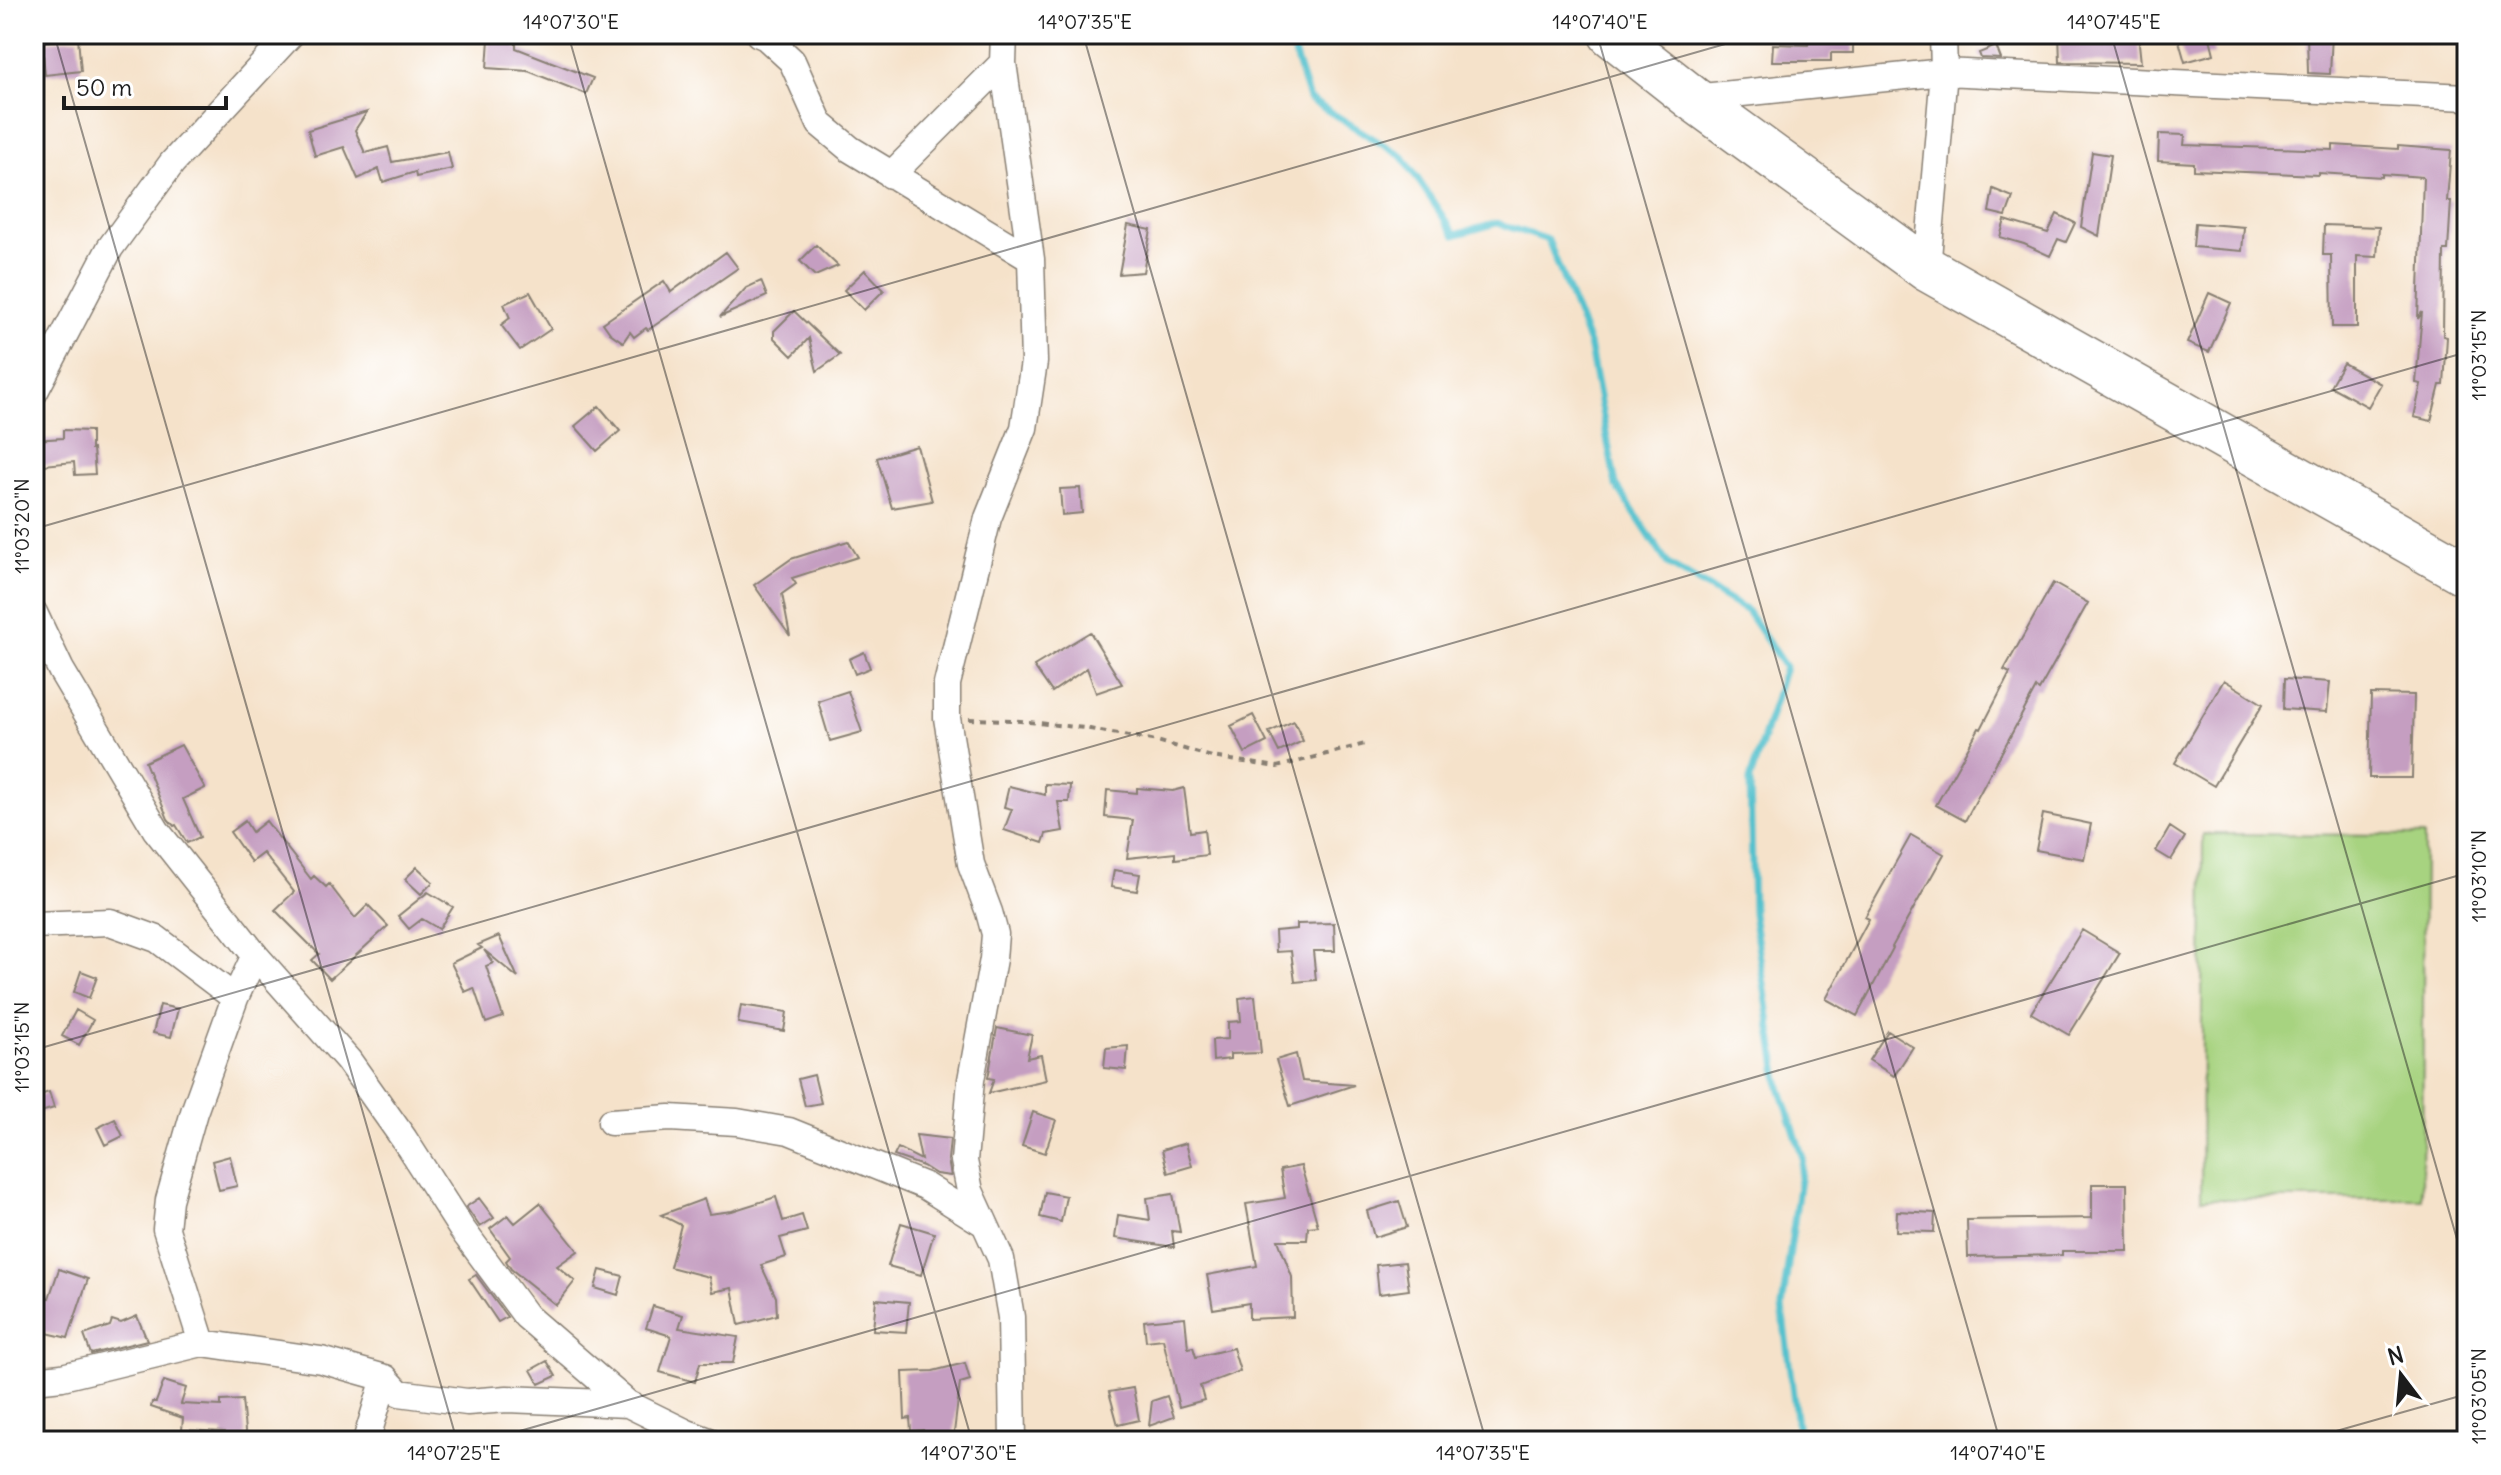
<svg xmlns="http://www.w3.org/2000/svg" width="2501" height="1475" viewBox="0 0 2501 1475" font-family="Delius,sans-serif">
<rect width="100%" height="100%" fill="#fff"/>
<filter id="ink" filterUnits="userSpaceOnUse"><feTurbulence type="fractalNoise" baseFrequency=".0125" numOctaves="2"/><feDisplacementMap in="SourceGraphic" scale="16" xChannelSelector="R" yChannelSelector="G"/><feConvolveMatrix kernelMatrix="1 2 1 2 8 2 1 2 1" color-interpolation-filters="sRGB"/></filter>
<filter id="wash" filterUnits="userSpaceOnUse"><feTurbulence type="fractalNoise" baseFrequency=".006" numOctaves="4" result="noise"/><feDisplacementMap in="SourceGraphic" scale="32" xChannelSelector="R" yChannelSelector="G"/><feGaussianBlur stdDeviation="1.8" result="paint"/><feColorMatrix in="noise" values="0 0 0 0 0 0 0 0 0 0 0 0 0 0 0 0 0 1.4 0 .05"/><feComposite in="paint" operator="in"/></filter>
<g filter="url(#wash)">
<rect width="100%" height="100%" fill="#f5e2ca"/>
<!-- green -->
<path fill="#a7d380" stroke="#62784e" stroke-width="2" d="M2203 834 2424 835 2422 1199H2201Z"/>
<g fill="none" stroke-linecap="round" stroke-linejoin="round">
<!-- stream -->
<path stroke="#54c1cd" stroke-width="7" d="M1288 34 1309 99 1403 157 1455 235 1497 223 1548 240 1589 344 1616 485 1668 564 1747 611 1785 667 1750 780 1753 913 1780 1087 1803 1158 1782 1308 1799 1441"/>
</g>
<g id="blocks">
<!-- building -->
<path fill="#c59ec1" d="M1809 34H1853V53H1831V61H1772L1773 44 1808 45Z
M2059 34H2138L2141 63 2060 62Z
M2177 34H2209L2214 54 2185 62Z
M2307 34H2332L2330 74 2308 73Z
M78 38 81 71 45 75 42 42Z
M489 39 516 41V48L593 78 586 94 528 71 487 68Z
M1996 46 2001 59 1981 58 1979 53Z
M367 112 355 130 365 153 388 147 392 162 448 152 452 169 416 177 415 172 383 182 379 169 358 179 344 147 315 156 308 130Z
M2159 134 2185 135 2184 145 2333 150V145L2398 149V146L2451 150 2447 201H2451L2448 250H2444L2443 336 2447 337 2444 385H2440L2431 421 2414 417 2421 384 2416 383 2422 312 2418 319 2423 177 2382 174V177L2319 173V175L2194 170V163L2158 161Z
M2092 152 2111 155 2099 236 2081 227Z
M1993 189 2013 197 2006 216 1989 212Z
M2057 214 2075 223 2066 242 2058 239 2050 256 2024 244 2000 237 2005 220 2048 233Z
M2195 223 2244 227 2242 251 2193 247Z
M1128 225 1151 230 1143 272 1119 274Z
M2324 225 2379 227 2377 257 2357 256V327H2332L2331 255H2323Z
M816 245 838 266 815 276 800 261Z
M726 252 738 268 648 330 646 328 634 337 630 332 623 342 610 333 603 323 664 281 671 292Z
M865 270 884 290 864 310 844 290Z
M761 281 767 296 720 317 746 288Z
M530 292 551 329 520 350 501 325 510 318 504 304Z
M2209 293 2231 303 2209 352 2187 343Z
M794 311 840 355 817 371 809 338 792 356 774 338V331Z
M2343 363 2381 384 2368 407 2330 386Z
M599 406 620 431 597 451 575 426Z
M63 430 91 431V449H93L95 474 75 475 74 462 34 466V440L63 438Z
M917 446 932 501 892 508 877 458Z
M1080 488 1082 513 1062 515 1060 489Z
M848 541 858 557 792 578 796 584 782 594 790 636 754 585 791 559Z
M2053 583 2088 603 2039 690 2036 688 1965 821 1936 805 1979 728 1981 729 2010 673 2004 670Z
M1090 632 1122 684 1096 693 1087 668 1052 692 1034 666Z
M864 652 870 668 855 674 849 659Z
M2284 679 2330 682 2327 712 2283 709Z
M2224 680 2263 704 2214 786 2175 763Z
M848 691 862 732 830 741 818 701Z
M2371 694 2414 695 2412 778H2369Z
M1253 715 1267 742 1245 753 1231 726Z
M1294 721 1303 741 1279 752 1269 732Z
M181 745 205 788 183 799 200 837 187 843 176 825 174 826 168 819 145 762Z
M1045 784 1070 785 1069 802H1058L1063 831 1046 834 1043 843 1004 830 1012 809 1004 807 1009 786 1045 795Z
M1137 788 1173 791 1184 788 1190 832 1204 830 1207 855 1175 859V853L1127 858 1133 820 1105 817 1107 790 1137 793Z
M2043 814 2091 824 2084 859 2036 850Z
M245 821 252 832 266 821 311 879 314 876 326 887 329 884 355 918 368 905 388 926 330 979 312 960 319 954 275 910 294 892 263 853 251 862 230 832Z
M2170 827 2185 837 2171 860 2156 851Z
M1911 835 1944 854 1892 947 1893 948 1857 1016 1826 999 1869 919 1865 917Z
M417 867 433 882 421 894 405 879Z
M1114 870 1140 874 1137 891 1111 887Z
M428 892 453 907 439 929 422 919 409 929 398 916Z
M1334 923 1335 951H1313L1316 980 1295 982 1291 951 1276 952 1275 931 1297 929V924Z
M2082 930 2120 953 2069 1035 2031 1013Z
M499 936 518 978 484 950 493 963 486 966 503 1017 486 1023 474 988 465 992 451 963 482 948 478 945Z
M81 971 97 977 89 998 74 992Z
M1255 996 1261 1053 1230 1054V1059L1213 1061 1212 1040 1228 1039V1022L1241 1021 1239 998Z
M160 1005 178 1009 171 1037 153 1033Z
M741 1005 787 1012 784 1031 738 1023Z
M76 1010 93 1020 79 1045 62 1036Z
M997 1028 1032 1035 1027 1058 1041 1055 1046 1080 989 1093 994 1079 988 1078Z
M1888 1031 1913 1047 1894 1076 1869 1060Z
M1128 1046 1126 1070 1104 1068 1106 1048Z
M1296 1054 1302 1081 1354 1085 1290 1106 1276 1060Z
M814 1075 821 1103 805 1106 798 1079Z
M49 1092 54 1108 34 1114V1097Z
M1033 1112 1056 1120 1045 1153 1022 1146Z
M115 1119 123 1136 105 1145 97 1128Z
M916 1135 950 1139 948 1160 951 1176 936 1174 923 1166 894 1156 898 1148 921 1160Z
M1186 1143 1192 1166 1168 1173 1162 1150Z
M230 1156 237 1186 219 1190 212 1161Z
M1301 1166 1318 1226 1308 1227 1307 1240H1278L1292 1277 1293 1317 1249 1319V1303L1213 1309 1207 1275 1257 1266 1246 1204 1285 1198 1280 1170Z
M2092 1184H2127L2128 1251H2062V1255L1968 1257 1967 1220 2092 1218Z
M1045 1192 1066 1196 1061 1222 1040 1217Z
M1173 1194 1180 1232 1172 1231 1174 1247 1115 1238 1118 1215 1150 1220 1147 1198Z
M776 1197 783 1221 802 1215 807 1231 780 1238 786 1257 761 1265 776 1297 777 1315 739 1325 732 1288 712 1292 709 1277 670 1267 681 1225 661 1215 704 1199 709 1214 732 1211Z
M479 1198 494 1218 480 1227 466 1207Z
M1399 1201 1407 1227 1374 1237 1367 1211Z
M540 1203 578 1251 557 1266 575 1281 556 1305 511 1269 506 1261 510 1257 490 1229 508 1215 515 1223Z
M1897 1211 1935 1213 1934 1232 1896 1231Z
M901 1223 934 1233 921 1275 888 1266Z
M1405 1262 1409 1290 1379 1294 1376 1265Z
M59 1269 88 1279 68 1338 34 1330V1295L49 1298Z
M600 1270 623 1276 618 1295 595 1288Z
M476 1275 507 1317 498 1322 469 1279Z
M876 1299 909 1302 906 1332 873 1330Z
M653 1306 683 1315 679 1328 738 1337 733 1363H700L695 1382 660 1372 671 1336 646 1328Z
M137 1316 147 1340 91 1354 84 1335 110 1326 112 1320 121 1323Z
M1185 1317 1188 1348 1193 1347 1196 1357 1233 1348 1240 1371 1200 1386 1204 1400 1179 1407 1163 1339 1146 1341 1144 1321Z
M547 1361 556 1376 539 1384 531 1370Z
M965 1363 970 1380 960 1383 953 1441H922L923 1430 911 1431 910 1418 905 1419 903 1372 933 1371Z
M164 1381 186 1388 181 1404 221 1406V1401L242 1400 246 1441H223L224 1432 182 1430 183 1418 151 1407 152 1402H156Z
M1133 1388 1139 1420 1118 1425 1109 1392Z
M1167 1396 1174 1417 1149 1426 1152 1401Z"/>
</g>
</g>
<g filter="url(#ink)">
<use href="#blocks" fill-opacity="0" stroke="#887f73" stroke-width="2"/>
<g fill="none" stroke-linecap="round" stroke-linejoin="round">
<defs>
<path id="street" d="M759 34 766 37 792 61 820 124 850 149 1031 259
M1004 34 1003 63 1031 259 1034 362 1024 428 988 518 947 684V718L971 864 989 912 995 934 993 959 971 1080 964 1161 970 1191 1001 1259 1011 1317 1013 1441
M1693 98 1944 72 2467 97
M891 175 1003 63
M1927 269 1944 72 1943 34
M34 393 110 248 172 163 291 34
M34 613 61 670 156 830 255 955 348 1060 404 1139 461 1228 526 1316 628 1404 687 1433 709 1441
M34 925 110 922 157 939 235 998
M611 1122 670 1118 737 1122 789 1131 925 1186 985 1224
M202 1343 166 1229 169 1200 194 1112 235 998 255 955
M34 1380 62 1377 202 1343 321 1360 385 1378 399 1393 467 1402 507 1399 628 1404
M366 1441 385 1378"/>
<path id="highway" d="M1611 34 1692 98 1927 269 2467 574"/>
</defs>
<!-- street casing -->
<use href="#street" stroke="#887f73" stroke-width="29"/>
<!-- highway casing -->
<use href="#highway" stroke="#887f73" stroke-width="47"/>
<!-- path -->
<path stroke="#887f73" stroke-width="4" stroke-dasharray="6 6" stroke-linecap="butt" d="M969 719 1011 720 1084 728 1157 741 1212 757 1277 767 1365 744"/>
<!-- street -->
<use href="#street" stroke="#fff" stroke-width="26"/>
<!-- highway -->
<use href="#highway" stroke="#fff" stroke-width="44"/>
</g>
</g>
<!-- ticks -->
<path fill="none" stroke="#1c1c1c" stroke-width="2" stroke-opacity="0.45" d="M54 34 457 1441M568 34 972 1441M1083 34 1486 1441M1597 34 2000 1441M2111 34 2467 1274M34 529 1760 34M34 1050 2467 352M485 1441 2467 873M2301 1441 2467 1394"/>
<!-- margin -->
<rect width="2501" height="1475" fill="none" stroke="#fff" stroke-width="88"/>
<!-- north arrow -->
<g transform="translate(2401 1375) rotate(344)" stroke="#ffffff" stroke-width="6" paint-order="stroke">
<path d="M0-6L14 30L0 20L-14 30Z" fill="#1c1c1c"/>
<text y="-12" font-size="22" font-weight="bold" text-anchor="middle" fill="#1c1c1c">N</text>
</g>
<!-- scale -->
<path d="M64 96v12h162v-12" fill="none" stroke="#1c1c1c" stroke-width="4"/>
<text x="76" y="96" font-size="24" fill="#1c1c1c" stroke="#ffffff" stroke-width="6" paint-order="stroke">50 m</text>
<rect x="44" y="44" width="2413" height="1387" fill="none" stroke="#1c1c1c" stroke-width="3"/>
<g font-size="20" text-anchor="middle" fill="#1c1c1c">
<text x="571" y="29">14°07'30"E</text>
<text x="1085" y="29">14°07'35"E</text>
<text x="1600" y="29">14°07'40"E</text>
<text x="2114" y="29">14°07'45"E</text>
<text transform="translate(2479 355) rotate(-90)" y="7">11°03'15"N</text>
<text transform="translate(22 526) rotate(-90)" y="7">11°03'20"N</text>
<text transform="translate(2479 876) rotate(-90)" y="7">11°03'10"N</text>
<text transform="translate(22 1047) rotate(-90)" y="7">11°03'15"N</text>
<text transform="translate(2479 1396) rotate(-90)" y="7">11°03'05"N</text>
<text x="454" y="1460">14°07'25"E</text>
<text x="969" y="1460">14°07'30"E</text>
<text x="1483" y="1460">14°07'35"E</text>
<text x="1998" y="1460">14°07'40"E</text>
</g>
</svg>
